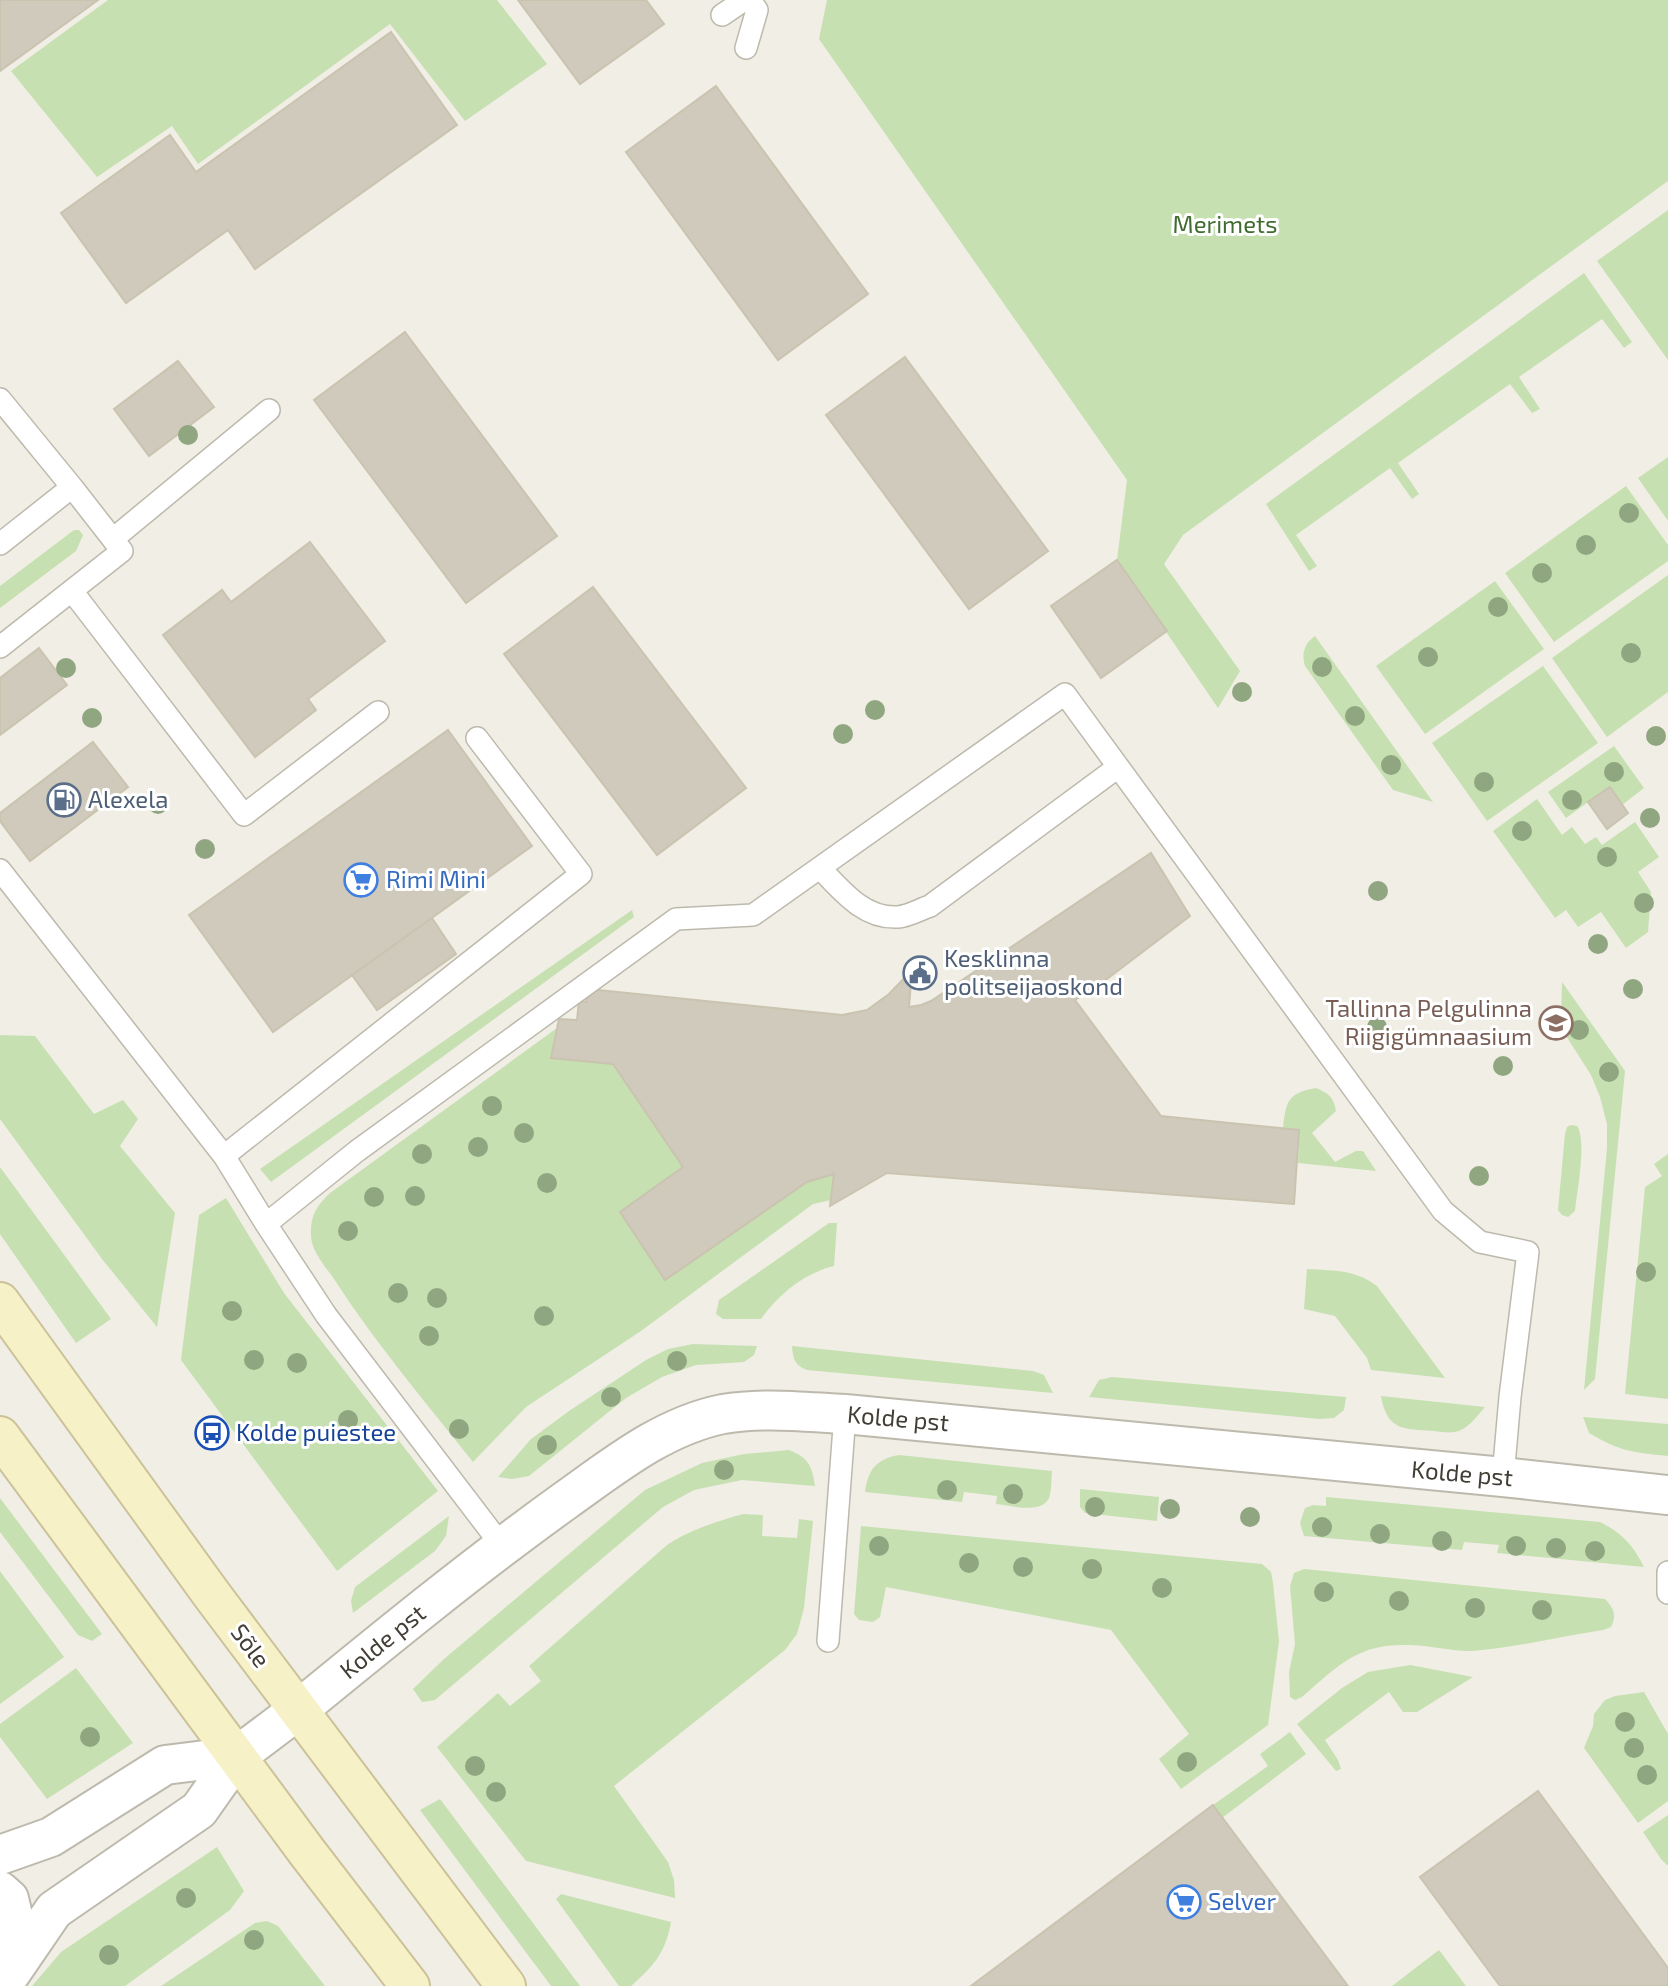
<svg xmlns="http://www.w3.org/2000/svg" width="1668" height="1986" viewBox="0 0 1668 1986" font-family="'Exo 2',sans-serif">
<rect width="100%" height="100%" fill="#f0eee5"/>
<!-- green -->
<path fill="#c7e0b2" d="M108 0H497L547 64 465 121 390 24 198 164 172 126 97 177 11 71Z
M827 0H1668V181L1183 535 1164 564 1240 671 1218 708 1117 560 1127 480 819 39Z
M1668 210V360L1597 261Z
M1584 273 1632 342 1624 348 1602 319 1519 377 1540 409 1532 413 1510 384 1398 463 1419 494 1412 499 1390 468 1296 535 1317 566 1309 571 1266 504Z
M1668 457V521L1638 478Z
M1626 486 1668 545V561L1554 642 1505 573Z
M74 530H79L83 535 76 551 0 608V586Z
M1668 575V692L1607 737 1552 658Z
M1495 581 1544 649 1425 734 1376 666Z
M1315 636 1433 802 1393 790 1305 666C1301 653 1305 643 1315 636Z
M1543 666 1598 743 1487 821 1432 743Z
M1614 746 1644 788 1622 805 1609 787 1566 818 1548 792Z
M1537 799 1562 835 1572 827 1585 844 1596 837 1602 845 1635 822 1659 857 1638 872 1651 892 1648 932 1626 948 1601 912 1578 927 1566 910 1555 918 1493 831Z
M632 910 634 917 271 1182 260 1169Z
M1562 982 1625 1071 1595 1379 1584 1390 1607 1148V1124L1600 1097 1591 1075 1561 1028Z
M557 1028 551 1058 613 1064 683 1167 620 1212 665 1280 807 1182 834 1174 831 1200 813 1204 641 1331 526 1407 473 1462C426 1403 377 1345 336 1282 327 1268 311 1252 311 1235 310 1216 317 1205 330 1193Z
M0 1035 35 1036 94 1114 123 1100 138 1119 120 1146 175 1213 157 1327 102 1259 0 1119Z
M1316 1088C1329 1093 1334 1098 1336 1111L1312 1133 1335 1162 1356 1151H1363L1376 1171 1298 1163 1299 1130 1283 1128C1286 1102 1287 1093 1316 1088Z
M1571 1125 1577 1126C1587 1140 1577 1192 1575 1211L1568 1217 1562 1215 1558 1210 1565 1134 1567 1127Z
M1668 1154V1399L1625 1394 1645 1187 1662 1176 1654 1164Z
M0 1167 111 1319 76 1343 0 1234Z
M226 1198 284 1293 438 1491 337 1571 181 1360 199 1215Z
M829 1223H837L834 1266C804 1273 778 1295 761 1319H723L716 1314 719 1300Z
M1307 1269C1335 1271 1354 1269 1377 1286L1445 1378 1371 1370 1367 1358 1335 1316 1304 1309Z
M693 1344 757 1346 754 1355 744 1362 696 1365 662 1377 626 1398 529 1476 512 1479 498 1477 531 1439 569 1411 646 1360 668 1349Z
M792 1346 1033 1371 1044 1375 1053 1393 807 1370C794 1365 793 1358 792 1346Z
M1112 1377 1346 1397 1344 1410 1334 1418 1319 1419 1089 1397 1099 1380Z
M1381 1396 1485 1407C1478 1415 1471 1425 1461 1430 1453 1434 1443 1432 1434 1431 1404 1429 1387 1431 1381 1396Z
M1583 1417 1668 1424V1456C1632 1452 1621 1452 1589 1433Z
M789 1450C809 1458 812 1466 815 1486L742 1480 694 1490 663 1507 435 1700 422 1702 413 1689 444 1659 645 1490 702 1463 744 1454Z
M899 1455 1052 1471C1051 1479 1052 1490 1049 1498 1041 1515 1010 1505 996 1504L997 1496 964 1492 962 1502 865 1492C868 1470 876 1459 899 1455Z
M1080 1489 1159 1497 1157 1521 1085 1513 1080 1507Z
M1326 1497 1600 1522C1622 1533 1633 1545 1644 1567L1497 1553 1499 1545 1464 1542 1462 1550 1304 1536 1300 1523 1305 1508 1313 1505 1326 1506Z
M0 1498 102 1634 92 1641 78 1635 0 1532Z
M743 1514 763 1515 762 1536 797 1538 799 1519 813 1521 804 1608 797 1634 785 1650 614 1786 668 1862 674 1880 675 1898 526 1861 437 1747 498 1693 510 1706 541 1681 529 1666 667 1545C691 1529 716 1522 743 1514Z
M449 1516 446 1536 435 1551 353 1613 351 1601 355 1587Z
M861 1526 1262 1564 1271 1572 1273 1583 1279 1641 1268 1725 1181 1789 1159 1759 1189 1734 1111 1630 886 1587 880 1617 873 1622 859 1620 854 1614Z
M1304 1569 1605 1599C1614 1609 1617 1615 1611 1627L1603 1630C1563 1636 1523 1646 1482 1650 1461 1653 1444 1648 1424 1646 1363 1640 1345 1659 1302 1697L1295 1700 1290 1697 1289 1672 1295 1644 1290 1586 1294 1573Z
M0 1571 64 1657 0 1704Z
M1410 1665 1473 1677 1417 1712H1403L1389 1692 1325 1740 1338 1760 1341 1769 1336 1771 1297 1724 1342 1688 1368 1672Z
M76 1668 133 1743 47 1799 0 1737V1724Z
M1644 1692 1668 1734V1801L1638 1823 1584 1748 1593 1726 1594 1714 1605 1700 1615 1696Z
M1290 1732 1306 1754 1222 1818 1213 1805 1268 1766 1260 1754Z
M440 1799 580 1986H551L420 1810Z
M1668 1815V1865H1667L1661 1859 1643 1832Z
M217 1847 244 1891 230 1910 125 1986H32L61 1952Z
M561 1894 671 1922C666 1952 653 1967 631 1986H619L556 1899Z
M267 1921 278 1926 325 1986H161L255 1923Z
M1439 1950 1466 1986H1392Z"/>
<!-- building -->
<path fill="#d0cabc" stroke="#cac3b0" stroke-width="2" d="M0 0H98L0 71Z
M518 0H646L664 24 580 84Z
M391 32 457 125 255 269 228 230 126 303 61 213 170 135 196 172Z
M716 86 868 294 778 360 626 152Z
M405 332 557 536 466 603 314 400Z
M905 357 1048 551 969 609 826 415Z
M178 361 214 407 149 456 114 409Z
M310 542 385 641 308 699 316 710 255 757 163 635 222 590 231 602Z
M1117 560 1167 631 1101 678 1051 606Z
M593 587 746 788 657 855 504 654Z
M39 648 67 685 0 735V678Z
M448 730 532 846 273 1032 189 915Z
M93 742 128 787 30 861 0 821V813Z
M1610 787 1628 813 1607 829 1588 802Z
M1151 853 1190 916 1103 982 1075 1000 1161 1116 1299 1130 1294 1204 887 1173 830 1206 834 1174 807 1182 665 1280 620 1212 683 1167 613 1064 551 1058 559 1019 577 1020 579 1001 586 1002 589 989 842 1015 867 1010 889 994 912 970 909 1007 921 1005 931 1001Z
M432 918 456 954 377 1010 352 975Z
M1538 1791 1668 1968V1986H1500L1420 1877Z
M1213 1805 1348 1986H971Z"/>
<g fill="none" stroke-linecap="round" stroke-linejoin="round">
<defs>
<path id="service" d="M722 15 744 0
M746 48 757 10 750 0
M0 399 72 487
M113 539 269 410
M0 544 72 487 122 551 0 647
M72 591 244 815 378 712
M820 868C842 891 864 919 898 917 909 916 921 909 930 906L1118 767
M0 870 224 1156 266 1224 326 1315 502 1546
M224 1156 581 874 477 738
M266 1224 357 1151 676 919 753 915 1065 694 1443 1211 1480 1242 1528 1252 1510 1397 1503 1477
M1668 1572V1593
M828 1641 845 1414"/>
<path id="minor" d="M298 1710C386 1638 474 1566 566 1500 614 1466 663 1426 723 1414 764 1407 804 1412 845 1414L1503 1477 1668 1495"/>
<path id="tertiary" d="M0 1855 51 1837 165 1765 237 1756
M0 1891 9 1899 14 1920 5 1971
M2 1986 54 1910 199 1810 237 1756 298 1710"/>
<path id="secondary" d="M0 1302 212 1595 506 1986
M0 1436 307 1852 410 1986"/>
</defs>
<!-- service casing -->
<use href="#service" stroke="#bdb9ac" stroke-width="24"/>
<!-- minor casing -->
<use href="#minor" stroke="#bdb9ac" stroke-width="42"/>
<!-- tertiary casing -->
<use href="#tertiary" stroke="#bdb9ac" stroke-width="42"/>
<!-- secondary casing -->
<use href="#secondary" stroke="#cbc29a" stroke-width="42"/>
<!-- service -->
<use href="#service" stroke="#fff" stroke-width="21"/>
<!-- minor -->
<use href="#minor" stroke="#fff" stroke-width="38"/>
<!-- tertiary -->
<use href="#tertiary" stroke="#fff" stroke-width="38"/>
<!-- secondary -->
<use href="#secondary" stroke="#f7f1c8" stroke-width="38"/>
</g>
<!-- trees -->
<g fill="#90a681">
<circle cx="188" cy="435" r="10"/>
<circle cx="1629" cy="513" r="10"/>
<circle cx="1586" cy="545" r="10"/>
<circle cx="1542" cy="573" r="10"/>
<circle cx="1498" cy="607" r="10"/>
<circle cx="1631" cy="653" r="10"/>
<circle cx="1428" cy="657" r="10"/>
<circle cx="1322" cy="667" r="10"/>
<circle cx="66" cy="668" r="10"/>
<circle cx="1242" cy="692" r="10"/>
<circle cx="875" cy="710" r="10"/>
<circle cx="1355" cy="716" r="10"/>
<circle cx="92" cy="718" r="10"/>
<circle cx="843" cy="734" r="10"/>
<circle cx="1656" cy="736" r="10"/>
<circle cx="1391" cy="765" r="10"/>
<circle cx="1614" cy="772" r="10"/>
<circle cx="1484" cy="782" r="10"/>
<circle cx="1572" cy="800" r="10"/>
<circle cx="158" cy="804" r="10"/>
<circle cx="1650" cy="818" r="10"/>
<circle cx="1522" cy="831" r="10"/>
<circle cx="205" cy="849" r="10"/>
<circle cx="1607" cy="857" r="10"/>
<circle cx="1378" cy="891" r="10"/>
<circle cx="1644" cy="903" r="10"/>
<circle cx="1598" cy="944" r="10"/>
<circle cx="1633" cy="989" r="10"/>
<circle cx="1377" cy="1027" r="10"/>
<circle cx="1579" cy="1030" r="10"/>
<circle cx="1503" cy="1066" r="10"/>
<circle cx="1609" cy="1072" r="10"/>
<circle cx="492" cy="1106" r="10"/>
<circle cx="524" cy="1133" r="10"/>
<circle cx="478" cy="1147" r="10"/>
<circle cx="422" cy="1154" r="10"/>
<circle cx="1479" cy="1176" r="10"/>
<circle cx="547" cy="1183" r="10"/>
<circle cx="415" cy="1196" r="10"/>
<circle cx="374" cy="1197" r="10"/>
<circle cx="348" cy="1231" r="10"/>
<circle cx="1646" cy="1272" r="10"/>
<circle cx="398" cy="1293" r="10"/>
<circle cx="437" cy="1298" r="10"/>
<circle cx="232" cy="1311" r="10"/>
<circle cx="544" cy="1316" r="10"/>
<circle cx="429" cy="1336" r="10"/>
<circle cx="254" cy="1360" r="10"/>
<circle cx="677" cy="1361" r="10"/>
<circle cx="297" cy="1363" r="10"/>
<circle cx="611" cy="1397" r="10"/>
<circle cx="348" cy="1420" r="10"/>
<circle cx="459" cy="1429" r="10"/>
<circle cx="547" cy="1445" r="10"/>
<circle cx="724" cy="1470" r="10"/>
<circle cx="947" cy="1490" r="10"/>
<circle cx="1013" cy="1494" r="10"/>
<circle cx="1095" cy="1507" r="10"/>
<circle cx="1170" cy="1509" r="10"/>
<circle cx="1250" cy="1517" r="10"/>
<circle cx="1322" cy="1527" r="10"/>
<circle cx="1380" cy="1534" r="10"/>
<circle cx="1442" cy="1541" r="10"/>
<circle cx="879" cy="1546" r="10"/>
<circle cx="1516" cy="1546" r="10"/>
<circle cx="1556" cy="1548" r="10"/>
<circle cx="1595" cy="1551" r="10"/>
<circle cx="969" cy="1563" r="10"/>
<circle cx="1023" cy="1567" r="10"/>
<circle cx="1092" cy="1569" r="10"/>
<circle cx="1162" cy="1588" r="10"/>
<circle cx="1324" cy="1592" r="10"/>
<circle cx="1399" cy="1601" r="10"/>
<circle cx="1475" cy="1608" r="10"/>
<circle cx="1542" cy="1610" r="10"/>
<circle cx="1625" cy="1722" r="10"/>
<circle cx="90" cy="1737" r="10"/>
<circle cx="1634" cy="1748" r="10"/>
<circle cx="1187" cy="1762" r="10"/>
<circle cx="475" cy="1766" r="10"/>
<circle cx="1647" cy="1775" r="10"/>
<circle cx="496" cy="1792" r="10"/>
<circle cx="186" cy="1898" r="10"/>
<circle cx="254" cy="1940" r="10"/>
<circle cx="109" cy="1955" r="10"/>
</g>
<!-- icons -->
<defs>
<symbol id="fuel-ring" viewBox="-11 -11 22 22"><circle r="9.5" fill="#fff" stroke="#5c6f8a" stroke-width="1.5"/><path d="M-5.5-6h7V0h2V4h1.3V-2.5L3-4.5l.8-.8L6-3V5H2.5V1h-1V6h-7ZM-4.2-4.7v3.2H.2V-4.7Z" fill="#5c6f8a"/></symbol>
<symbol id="supermarket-ring" viewBox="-11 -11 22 22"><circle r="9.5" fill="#fff" stroke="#3f7fe0" stroke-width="1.5"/><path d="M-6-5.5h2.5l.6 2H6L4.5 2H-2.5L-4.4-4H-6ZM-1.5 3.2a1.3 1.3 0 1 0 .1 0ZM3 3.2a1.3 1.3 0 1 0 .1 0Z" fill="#3f7fe0"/></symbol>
<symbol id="civic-ring" viewBox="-11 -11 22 22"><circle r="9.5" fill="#fff" stroke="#5c6f8a" stroke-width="1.5"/><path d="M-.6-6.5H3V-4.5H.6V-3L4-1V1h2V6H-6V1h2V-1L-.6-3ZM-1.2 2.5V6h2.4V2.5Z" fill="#5c6f8a"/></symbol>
<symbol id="school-ring" viewBox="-11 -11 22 22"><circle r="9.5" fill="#fff" stroke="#8d6e63" stroke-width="1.5"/><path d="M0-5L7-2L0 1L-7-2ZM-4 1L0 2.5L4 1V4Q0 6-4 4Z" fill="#8d6e63"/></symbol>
<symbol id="bus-ring" viewBox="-11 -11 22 22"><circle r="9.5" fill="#fff" stroke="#1a4fb4" stroke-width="1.5"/><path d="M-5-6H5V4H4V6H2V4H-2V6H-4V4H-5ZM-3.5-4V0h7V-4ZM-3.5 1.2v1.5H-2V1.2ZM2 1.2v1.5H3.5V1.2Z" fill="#1a4fb4"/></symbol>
</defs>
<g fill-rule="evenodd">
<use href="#fuel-ring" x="45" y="781" width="38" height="38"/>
<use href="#supermarket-ring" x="342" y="861" width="38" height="38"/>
<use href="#civic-ring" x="901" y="954" width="38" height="38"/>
<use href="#school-ring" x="1537" y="1004" width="38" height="38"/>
<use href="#bus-ring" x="193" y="1414" width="38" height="38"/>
<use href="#supermarket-ring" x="1165" y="1883" width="38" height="38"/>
</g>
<g text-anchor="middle" stroke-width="6" stroke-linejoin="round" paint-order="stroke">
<!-- park labels -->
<g font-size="24" fill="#416c30" stroke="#fff">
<text x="1225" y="233">Merimets</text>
</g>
<!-- service labels -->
<g font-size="24" fill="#4e5e75" stroke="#fff" text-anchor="start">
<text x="88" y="808">Alexela</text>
<text x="944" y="967">Kesklinna<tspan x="944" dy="28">politseijaoskond</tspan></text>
</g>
<!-- shop labels -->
<g font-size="24" fill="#366cbe" stroke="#fff" text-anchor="start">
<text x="386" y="888">Rimi Mini</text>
<text x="1208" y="1910">Selver</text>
</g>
<!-- education labels -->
<g font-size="24" fill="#785e54" stroke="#fff" text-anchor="end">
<text x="1532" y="1017">Tallinna Pelgulinna<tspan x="1532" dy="28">Riigigümnaasium</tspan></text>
</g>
<!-- street labels -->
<g font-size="24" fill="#423e36" stroke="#fff">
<text transform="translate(898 1419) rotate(5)" y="8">Kolde pst</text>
<text transform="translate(1462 1474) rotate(5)" y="8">Kolde pst</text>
<text transform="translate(383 1642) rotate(-39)" y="8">Kolde pst</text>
<text transform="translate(250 1646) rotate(53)" y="8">Sõle</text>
</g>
<!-- transit labels -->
<g font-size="24" fill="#164399" stroke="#fff" text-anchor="start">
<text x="236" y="1441">Kolde puiestee</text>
</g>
</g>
</svg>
